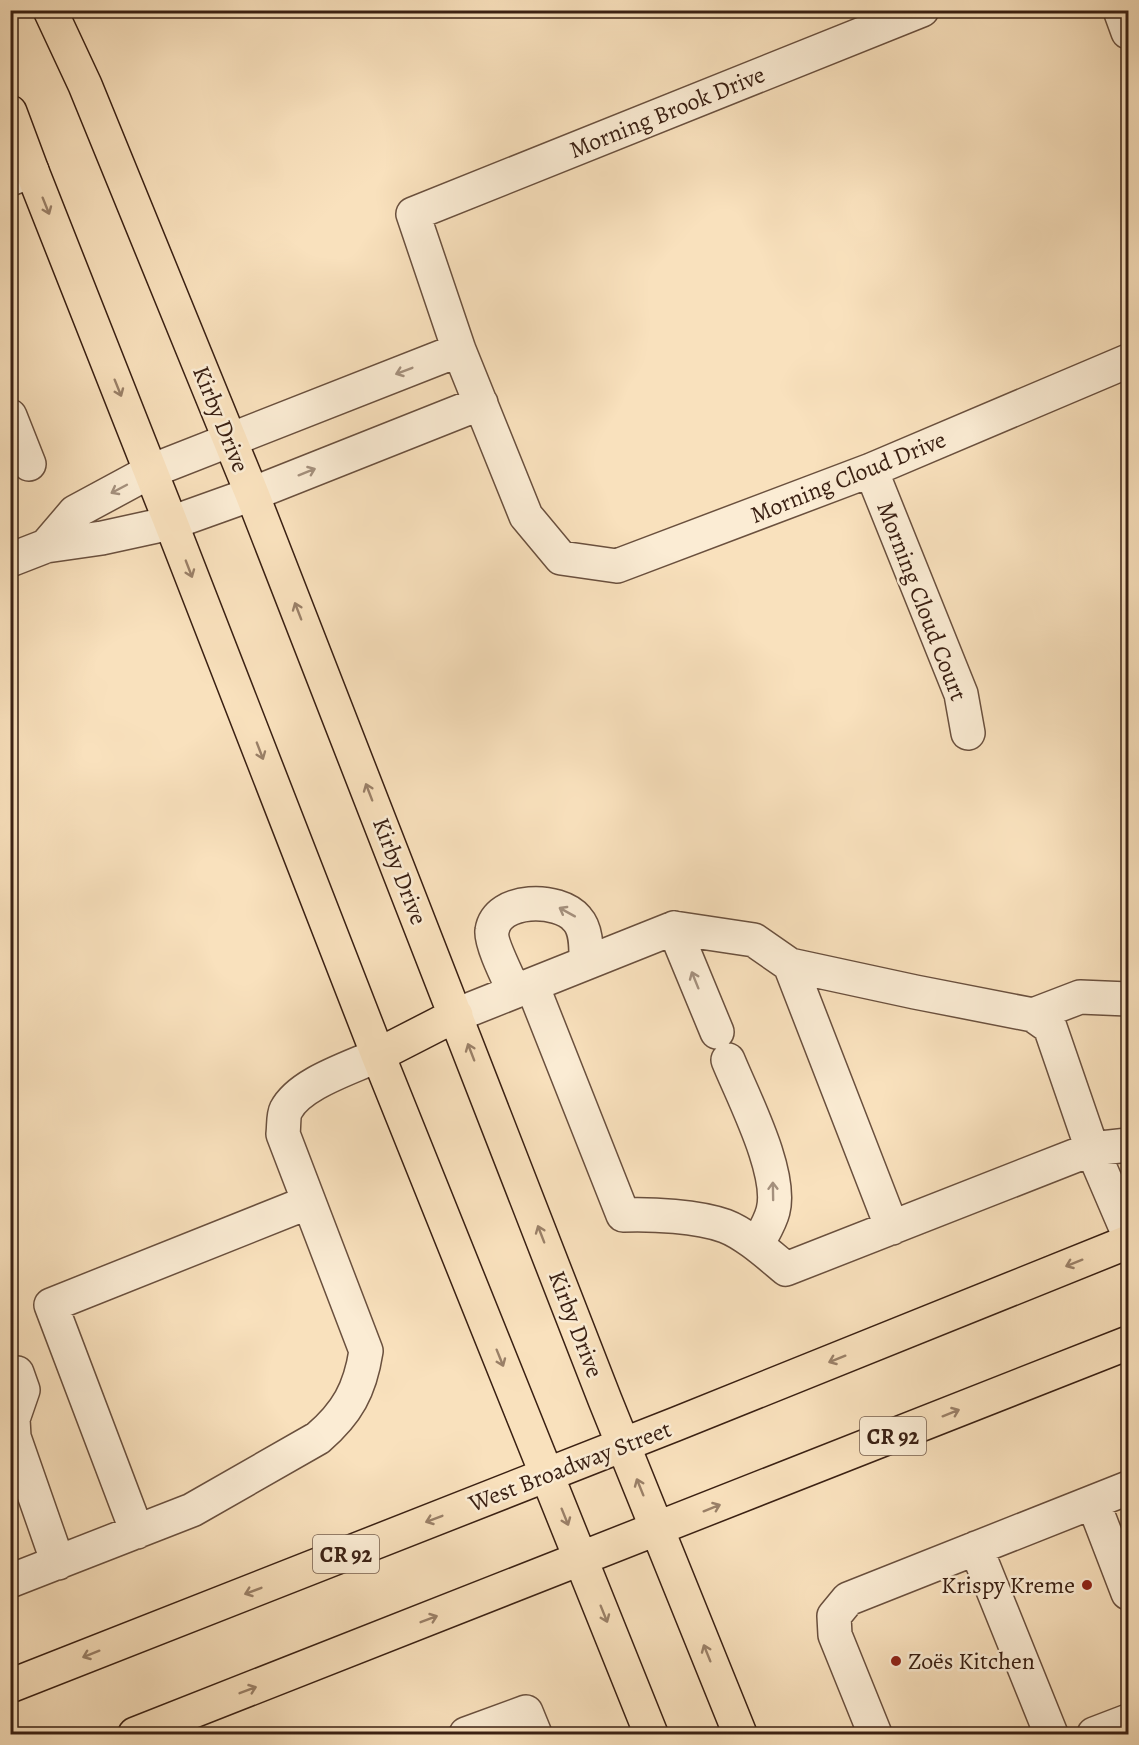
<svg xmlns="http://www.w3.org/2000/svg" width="1139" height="1745" viewBox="0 0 1139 1745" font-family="Alegreya,serif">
<rect width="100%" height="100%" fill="#f9e1bd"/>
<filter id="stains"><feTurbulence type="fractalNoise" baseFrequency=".00333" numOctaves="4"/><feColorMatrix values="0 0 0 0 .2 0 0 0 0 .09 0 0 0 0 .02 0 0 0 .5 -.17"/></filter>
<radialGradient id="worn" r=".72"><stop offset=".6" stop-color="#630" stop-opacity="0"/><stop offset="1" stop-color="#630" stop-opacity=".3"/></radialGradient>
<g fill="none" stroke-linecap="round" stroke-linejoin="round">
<defs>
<path id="minor" d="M922 10 413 214 459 350 526 516 561 558 617 566 871 470 1128 361
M1120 10 1128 32
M10 179 32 171
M10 416 29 464
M871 470 961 694 968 733
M46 546 75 512 151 471 459 350
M10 560 46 546 102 538 171 523 252 494 481 403
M674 928 717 1032
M790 965 892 1228
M532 985 623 1215C652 1214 697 1216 725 1226 746 1234 769 1255 786 1269L1092 1149 1128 1233
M514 991C509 980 490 942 492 931 497 897 559 897 577 919 587 930 586 948 586 963
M456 1015 674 928 754 940 790 965 915 992 1033 1015 1050 1027 1092 1149 1128 1145
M1033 1015 1080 997 1128 999
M728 1060C743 1097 783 1173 773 1211 770 1223 762 1235 757 1245
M17 1373 23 1390 13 1419 14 1437 58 1563
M1093 1502 1128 1593
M137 1532 51 1305 309 1202
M976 1548 1051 1734
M10 1581 192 1510 318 1438C347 1413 360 1390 366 1351L283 1134C284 1127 283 1116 286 1110 300 1083 351 1068 378 1055
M466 1734 526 1712 535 1734
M875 1734 835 1635 834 1616 848 1599 1128 1488
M1094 1734 1128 1721"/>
<path id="major" d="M50 10 85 85 252 494 605 1400 740 1734
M10 112 32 171 171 523 378 1055 651 1734
M378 1055 456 1015
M10 1686 676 1424 1128 1242
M135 1734 1128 1343"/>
</defs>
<!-- minor casing -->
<use href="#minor" stroke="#6a503e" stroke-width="36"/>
<!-- major casing -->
<use href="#major" stroke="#3a2013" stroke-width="36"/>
<!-- minor -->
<use href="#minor" stroke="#fbecd4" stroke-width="33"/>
<!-- major -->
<use href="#major" stroke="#f9e1bd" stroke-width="33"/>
</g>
<!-- one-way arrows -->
<defs><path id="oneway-shaft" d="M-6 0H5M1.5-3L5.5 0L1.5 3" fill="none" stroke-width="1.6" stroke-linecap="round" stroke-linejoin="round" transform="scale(1.5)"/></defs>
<g stroke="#9a8068">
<use href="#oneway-shaft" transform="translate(46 206) rotate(68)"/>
<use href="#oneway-shaft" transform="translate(118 388) rotate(68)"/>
<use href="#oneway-shaft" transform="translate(189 569) rotate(69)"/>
<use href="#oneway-shaft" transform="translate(298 611) rotate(-111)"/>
<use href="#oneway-shaft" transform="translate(260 751) rotate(69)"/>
<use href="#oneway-shaft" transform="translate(369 792) rotate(-111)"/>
<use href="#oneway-shaft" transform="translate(471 1052) rotate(-111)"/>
<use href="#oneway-shaft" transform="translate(541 1234) rotate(-111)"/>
<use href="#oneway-shaft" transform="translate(1074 1263) rotate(158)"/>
<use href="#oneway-shaft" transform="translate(500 1358) rotate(68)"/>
<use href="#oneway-shaft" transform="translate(837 1359) rotate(158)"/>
<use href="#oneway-shaft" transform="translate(951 1413) rotate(-22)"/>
<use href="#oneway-shaft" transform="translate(640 1487) rotate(-112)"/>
<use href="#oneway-shaft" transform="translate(712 1508) rotate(-22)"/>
<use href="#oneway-shaft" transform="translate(565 1517) rotate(68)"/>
<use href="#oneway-shaft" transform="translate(434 1519) rotate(159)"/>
<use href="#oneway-shaft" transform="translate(253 1591) rotate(159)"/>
<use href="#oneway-shaft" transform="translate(604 1614) rotate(68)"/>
<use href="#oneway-shaft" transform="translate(429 1619) rotate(-21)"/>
<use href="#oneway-shaft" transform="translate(707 1653) rotate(-112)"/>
<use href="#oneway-shaft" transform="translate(91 1654) rotate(158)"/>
<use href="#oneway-shaft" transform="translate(248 1690) rotate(-21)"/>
</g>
<g stroke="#a4907d">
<use href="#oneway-shaft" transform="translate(404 371) rotate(159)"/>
<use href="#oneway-shaft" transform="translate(307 472) rotate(-22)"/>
<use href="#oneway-shaft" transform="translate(119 489) rotate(152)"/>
<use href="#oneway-shaft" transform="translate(567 912) rotate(-151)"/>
<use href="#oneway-shaft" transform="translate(695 980) rotate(-112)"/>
<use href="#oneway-shaft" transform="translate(773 1191) rotate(-91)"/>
</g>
<!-- markers -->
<g fill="#8f2418" stroke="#fbecd4" stroke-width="2">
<circle cx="1087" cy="1585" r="6"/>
<circle cx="896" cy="1661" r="6"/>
</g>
<g text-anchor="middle" stroke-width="5" stroke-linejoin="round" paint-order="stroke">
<!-- shield labels -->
<g fill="#fbecd4" stroke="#745d4d" stroke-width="1.5">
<rect x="860" y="1417" width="66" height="38" rx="4.5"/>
<rect x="313" y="1535" width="66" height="38" rx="4.5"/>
</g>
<g font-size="22" font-weight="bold" fill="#3a2013">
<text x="893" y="1444">CR 92</text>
<text x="346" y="1562">CR 92</text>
</g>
<!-- street labels -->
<g font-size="24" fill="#3a2013" stroke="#fbecd4">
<text transform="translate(667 112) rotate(-22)" y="8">Morning Brook Drive</text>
<text transform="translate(221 419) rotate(68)" y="8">Kirby Drive</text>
<text transform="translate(848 477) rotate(-22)" y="8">Morning Cloud Drive</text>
<text transform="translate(922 601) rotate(69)" y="8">Morning Cloud Court</text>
<text transform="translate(400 871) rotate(69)" y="8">Kirby Drive</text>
<text transform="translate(576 1324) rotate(69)" y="8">Kirby Drive</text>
<text transform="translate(570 1466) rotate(-21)" y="8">West Broadway Street</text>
</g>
<!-- poi labels -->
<g font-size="24" fill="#3a2013" stroke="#fbecd4" text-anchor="end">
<text x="1075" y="1593">Krispy Kreme</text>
<text x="908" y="1669" text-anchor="start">Zoës Kitchen</text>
</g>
</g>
<!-- margin -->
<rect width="1139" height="1745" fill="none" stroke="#f9e1bd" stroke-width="36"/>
<rect x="12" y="12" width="1115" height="1721" fill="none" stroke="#3a2013" stroke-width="3"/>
<rect x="18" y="18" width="1103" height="1709" fill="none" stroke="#3a2013" stroke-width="1.5"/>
<rect width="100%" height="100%" filter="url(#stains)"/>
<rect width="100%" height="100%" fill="url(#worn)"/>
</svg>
